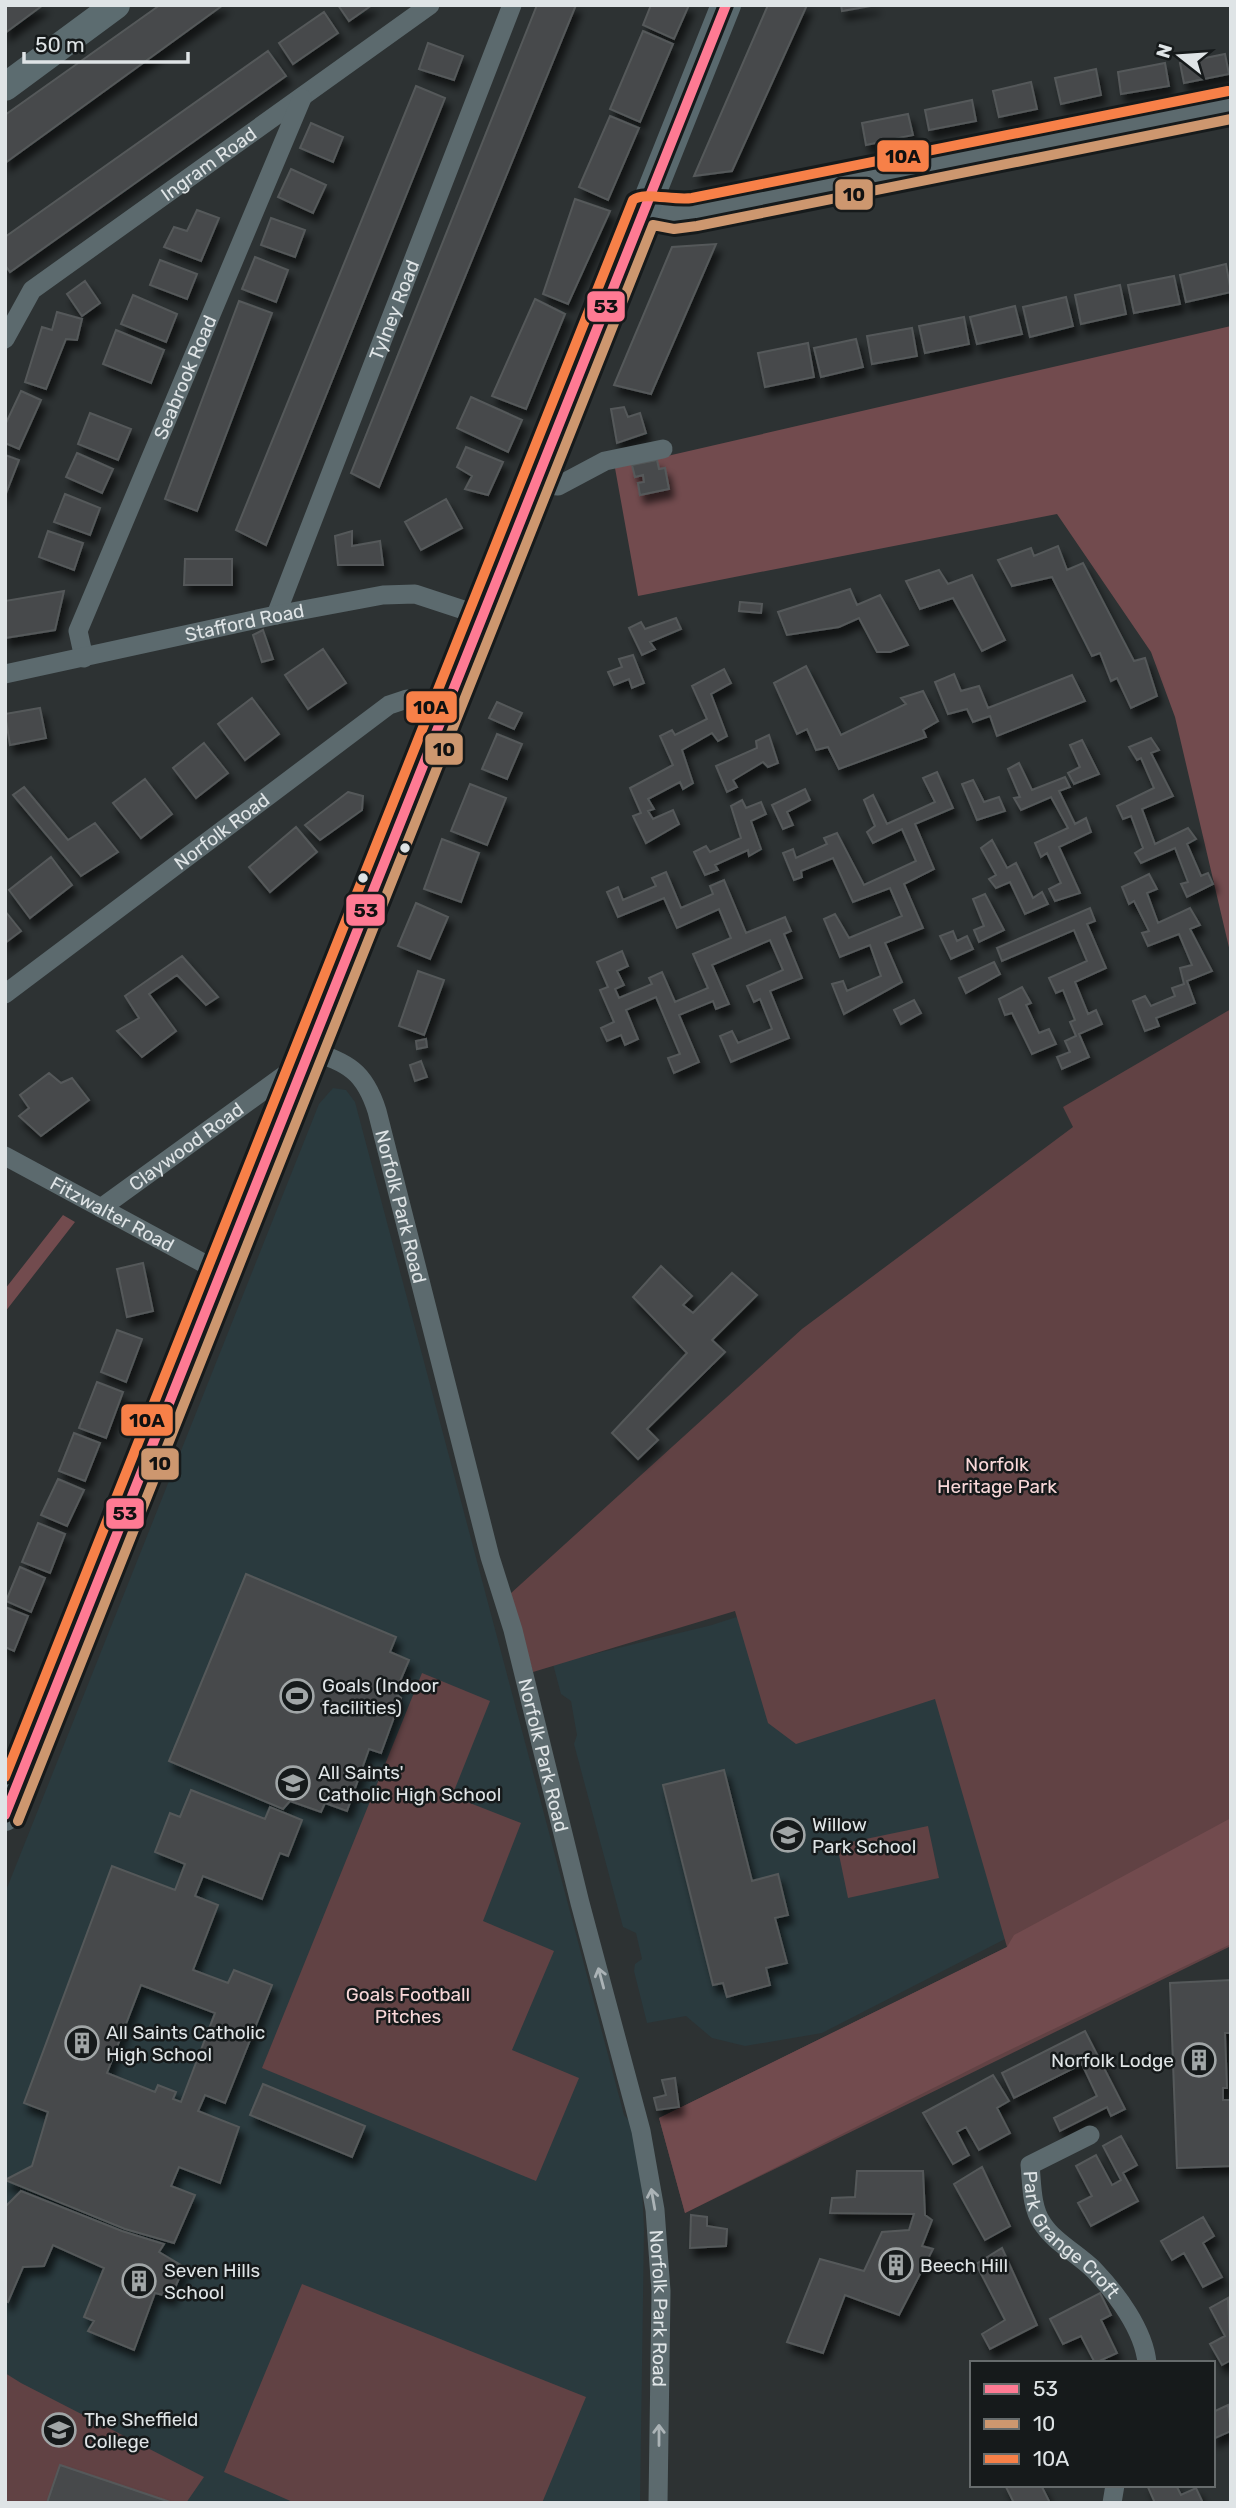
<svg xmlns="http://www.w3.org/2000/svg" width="1236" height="2508" viewBox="0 0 1236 2508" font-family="Rubik,sans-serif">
<defs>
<filter id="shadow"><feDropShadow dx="4.5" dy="8" stdDeviation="3.5" flood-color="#0009"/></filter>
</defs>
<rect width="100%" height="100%" fill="#2d3233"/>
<!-- built -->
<path fill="#2a3a3e" d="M333 1088 346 1090 355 1102 624 2115 632 2124 641 2169 644 2229 640 2503H5V1893L319 1104Z
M902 1563 1007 1938 822 2033 745 2046 712 2038 686 2016 647 2023 634 1971 635 1964 642 1959 636 1933 623 1927 574 1744 577 1735 571 1701 561 1694 553 1664 712 1625Z"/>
<!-- green -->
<path fill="#614244" d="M1231 1009V1946L685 2213 659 2118 1007 1947 935 1699 796 1744 768 1723 735 1611 533 1672 510 1594 802 1329 1073 1127 1063 1107Z
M422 1673 490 1701 452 1796 521 1823 483 1921 554 1951 512 2050 579 2078 536 2181 262 2068Z
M928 1826 939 1878 848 1898 837 1845Z
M302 2284 586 2397 542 2503H295L224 2472Z
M5 2373 21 2383 204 2477 186 2503H173L60 2465 47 2503H5Z"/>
<!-- forest -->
<path fill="#724b4e" d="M1231 326V956L1175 717 1151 652 1057 514 638 596 615 468Z
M63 1215 75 1222 5 1312V1289Z
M1231 1818V1944L989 2060 685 2213 659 2118 1007 1947 1014 1935Z"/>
<!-- building -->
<path fill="#464a4b" stroke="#55595a" stroke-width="2" fill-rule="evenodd" filter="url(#shadow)" d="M5 5H43L5 33Z
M160 5H223L5 163V115Z
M338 5H372L349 21Z
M537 5H576L379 487 351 473Z
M651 5H689L674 39 643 25Z
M768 5H807L732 171 694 176Z
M841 5H876L842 11Z
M324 12 338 33 293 64 279 43Z
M643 31 673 44 640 122 610 109Z
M428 43 463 56 454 80 419 69Z
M268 51 286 76 10 272 5 265V237Z
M1225 54 1229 74 1184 83 1180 63Z
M1165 63 1169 86 1121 94 1118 72Z
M1096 69 1101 95 1061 104 1055 78Z
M1031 82 1037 109 999 117 993 91Z
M416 86 445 98 266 545 236 530Z
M972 100 976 121 929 130 925 110Z
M908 114 913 135 866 145 862 123Z
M610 116 639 128 608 200 579 187Z
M311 123 343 137 333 162 300 148Z
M291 169 326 185 313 213 278 197Z
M575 199 610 211 568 304 543 294Z
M197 210 219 218 201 261 164 247 174 227 187 231Z
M271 218 305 230 295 257 261 245Z
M716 244 651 394 614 385 672 247Z
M255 257 288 270 276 302 242 289Z
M160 260 197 274 187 299 150 285Z
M1226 264 1231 292 1186 302 1180 275Z
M1174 276 1180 304 1134 313 1128 285Z
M85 281 100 303 82 316 67 294Z
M1120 285 1126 314 1081 324 1075 295Z
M133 295 177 314 166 342 121 324Z
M1066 297 1073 326 1030 337 1023 307Z
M535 299 565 314 526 409 492 396Z
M239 301 272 313 197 511 165 499Z
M1015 306 1022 334 977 344 970 317Z
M57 312 82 319 77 340 66 339 46 389 25 382 42 327 52 330Z
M964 317 969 344 925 353 919 326Z
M912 328 917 356 872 364 867 336Z
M116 330 164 350 151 383 103 364Z
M856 339 863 367 821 377 814 348Z
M808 343 814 377 765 387 758 353Z
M21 391 41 400 19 449 5 443V425Z
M471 397 522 420 508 452 457 428Z
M624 407 628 417 640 413 646 433 617 443 611 409Z
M90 413 131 429 118 460 78 444Z
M466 447 503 462 488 495 465 489 472 476 457 467Z
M77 453 113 469 102 493 66 477Z
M5 455 19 460 5 496Z
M657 460 659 469 665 468 669 489 640 495 638 483 644 482 643 475 635 477 632 465Z
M65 494 100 508 90 535 54 522Z
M446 499 462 528 421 550 405 522Z
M48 531 83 543 74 570 39 557Z
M352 531V546L380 541 383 565H338L335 536Z
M1058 546 1067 570 1083 563 1134 661 1145 658 1157 696 1131 708 1117 678 1111 681 1100 653 1092 656 1052 577 1012 586 998 560 1031 548 1034 556Z
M185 559H232V585H184Z
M939 570 948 584 972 575 1005 640 982 651 953 598 920 609 906 581Z
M850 589 857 605 880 595 908 645 890 652H877L859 618 839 627 787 635 778 612Z
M64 591 55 630 5 638V601Z
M740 602 762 604 761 613 739 611Z
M676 618 681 629 650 642 655 649 642 655 629 628 641 622 645 629Z
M263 630 273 659 262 662 253 635Z
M323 649 346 683 308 709 285 675Z
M633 655 644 683 632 688 629 679 614 685 608 672 622 667 619 659Z
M806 666 841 735 906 704 901 698 923 691 938 721 923 730 926 737 839 769 828 747 816 750 807 729 797 734 774 683Z
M724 669 731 683 711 694 727 736 718 741 712 733 682 750 693 783 683 789 680 782 648 799 654 809 648 811 653 819 673 810 679 824 646 843 633 816 641 813 630 788 673 765 660 736 672 730 675 735 707 719 692 686Z
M954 674 961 691 979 686 988 708 1072 675 1085 701 997 736 990 716 973 722 967 709 948 714 935 682Z
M252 698 279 734 245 760 218 724Z
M497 702 522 713 514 729 489 718Z
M40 708 46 738 10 745 5 714Z
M497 734 522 744 507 779 482 769Z
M769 735 778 763 768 767 763 762 733 780 737 787 727 792 716 766 757 748 756 741Z
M1151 738 1159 750 1151 753 1173 796 1142 809 1155 844 1188 828 1196 839 1187 844 1201 876 1208 873 1213 884 1187 897 1181 884 1188 882 1175 848 1141 863 1135 853 1143 848 1131 816 1123 819 1117 806 1154 788 1141 758 1137 760 1129 747Z
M1082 740 1099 774 1074 784 1068 773 1080 767 1070 745Z
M204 743 228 773 196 798 173 768Z
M1019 763 1032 790 1065 777 1070 787 1059 791 1075 824 1086 818 1091 832 1059 847 1080 893 1055 901 1049 889 1061 883 1047 853 1041 857 1035 843 1068 828 1051 797 1021 810 1014 798 1020 797 1008 769Z
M937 772 953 808 915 824 934 869 904 884 923 928 885 943 902 982 844 1014 832 984 843 981 847 991 881 976 870 945 840 957 824 919 835 914 849 938 902 916 890 888 853 902 833 858 801 871 802 877 794 880 783 853 793 849 796 858 827 844 824 838 837 833 864 885 916 861 902 829 873 843 867 832 875 826 864 800 873 795 887 824 935 802 923 778Z
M145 779 172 814 141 838 113 803Z
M973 780 984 802 999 797 1005 811 977 820 962 784Z
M470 784 506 798 487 845 451 831Z
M24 787 68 840 95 823 118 852 81 876 13 795Z
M805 789 810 800 787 812 793 825 783 829 772 805Z
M348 792 363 796 362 810 320 840 305 825Z
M742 800 746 808 761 802 766 814 751 821 761 849 749 856 748 850 715 865 718 870 705 875 694 852 706 846 710 852 741 838 731 806Z
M296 827 317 852 270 892 249 867Z
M442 839 479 853 461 902 424 889Z
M992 840 1007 868 1016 863 1033 898 1042 892 1048 904 1025 914 1010 882 996 888 989 879 996 875 981 848Z
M51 857 72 885 30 918 9 890Z
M666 872 681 908 713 894 710 886 724 880 746 933 785 917 791 931 784 934 802 978 770 991 789 1038 731 1062 720 1036 732 1031 738 1043 772 1029 760 999 754 1002 747 986 783 970 770 940 712 965 729 1004 716 1009 713 1001 679 1015 699 1062 674 1073 668 1058 680 1054 656 997 626 1010 638 1039 625 1045 621 1035 607 1041 601 1028 614 1022 600 990 608 987 597 962 622 951 628 966 617 971 624 985 615 989 619 998 652 984 649 978 662 972 675 1002 708 988 693 954 731 938 719 909 677 928 664 898 618 917 607 892 618 887 623 900 656 886 652 878Z
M1149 874 1157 889 1147 893 1158 923 1190 908 1200 925 1190 929 1212 971 1187 981 1195 1003 1156 1018 1159 1026 1145 1031 1133 1001 1145 996 1151 1006 1175 996 1172 988 1184 984 1180 968 1192 965 1179 934 1148 946 1142 933 1149 931 1134 901 1129 904 1122 887Z
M985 894 1004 930 979 942 974 930 984 926 973 899Z
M416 903 448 917 430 959 398 946Z
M1090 908 1095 921 1087 924 1106 968 1075 982 1088 1014 1096 1010 1102 1024 1079 1034 1089 1057 1062 1069 1057 1057 1070 1052 1065 1041 1076 1036 1070 1022 1075 1020 1063 990 1056 993 1049 978 1087 961 1074 930 1002 961 997 948Z
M5 911 21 931 5 943Z
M953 931 957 941 967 936 973 949 951 959 940 936Z
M182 956 218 997 206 1005 177 975 149 994 176 1031 142 1057 117 1031 139 1018 125 996Z
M994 962 1000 974 966 993 959 978Z
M418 971 444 980 424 1035 399 1026Z
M1022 987 1031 1003 1026 1005 1039 1033 1049 1029 1056 1044 1032 1054 1012 1013 1005 1015 999 999Z
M914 1000 921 1013 901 1024 894 1010Z
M426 1039 427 1047 417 1049 416 1041Z
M421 1061 427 1077 415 1081 410 1065Z
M49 1073 61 1083 72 1078 89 1100 41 1136 19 1116 29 1108 20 1095Z
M143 1263 153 1311 127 1317 117 1269Z
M661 1266 692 1296 683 1305 693 1313 732 1273 757 1295 712 1340 725 1352 647 1429 658 1440 638 1459 612 1433 687 1353 633 1297Z
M117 1330 142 1339 126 1382 101 1372Z
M97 1382 123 1392 106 1438 79 1428Z
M74 1433 100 1443 85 1481 59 1471Z
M58 1479 84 1490 67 1526 41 1515Z
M38 1523 65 1534 50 1573 22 1562Z
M20 1567 45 1578 31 1612 6 1601Z
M246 1574 396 1637 390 1652 409 1660 395 1693 401 1698 381 1753 369 1749 347 1811 325 1803 321 1812 290 1801 283 1809 169 1761Z
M5 1607 28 1616 14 1651 5 1647Z
M724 1770 752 1881 778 1874 788 1915 775 1918 787 1963 766 1968 770 1985 727 1997 723 1983 713 1985 663 1785Z
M191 1790 265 1819 270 1807 302 1820 288 1856 280 1853 262 1899 203 1876 195 1896 218 1905 193 1970 228 1983 234 1970 272 1985 225 2103 205 2095 198 2111 239 2127 220 2183 179 2167 171 2186 195 2195 174 2243 125 2229 5 2180 32 2166 48 2112 24 2103 112 1866 175 1890 185 1864 155 1852 170 1813 180 1817ZM141 1985 215 2013 181 2102 173 2099 176 2092 158 2085 155 2092 107 2073Z
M1231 1980V2033H1225L1227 2088H1223V2100H1231V2166L1177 2168 1170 1983Z
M1085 2031 1125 2109 1111 2116 1107 2107 1060 2131 1054 2118 1097 2096 1082 2064 1014 2098 1002 2073Z
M993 2075 1009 2101 997 2108 1010 2133 979 2150 966 2127 957 2132 969 2155 953 2164 923 2113Z
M675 2078 679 2107 657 2110 654 2098 666 2095 662 2080Z
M263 2084 365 2126 352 2157 250 2115Z
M1121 2136 1137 2165 1123 2173 1138 2201 1091 2226 1078 2203 1092 2196 1076 2166 1096 2155 1112 2185 1121 2180 1103 2146Z
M982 2167 1010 2226 985 2240 954 2184Z
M857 2171H923L925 2215 932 2220 922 2246 933 2249 899 2315 845 2295 823 2353 787 2342 820 2259 864 2271 882 2232 909 2230 914 2214 830 2213 832 2198 855 2197Z
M21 2191 122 2231 164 2244 159 2252 184 2267 171 2297 155 2293 134 2350 88 2331 94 2321 84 2317 104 2268 53 2245 44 2266 23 2267 8 2302 5 2301V2207Z
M691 2215 707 2217V2226L727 2229 726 2246 690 2248Z
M1203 2217 1214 2236 1203 2243 1222 2277 1203 2287 1184 2253 1172 2260 1161 2241Z
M1002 2248 1037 2325 990 2349 982 2334 1005 2320 976 2264Z
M1100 2293 1111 2315 1101 2320 1117 2353 1095 2363 1081 2336 1063 2344 1050 2319Z
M1228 2298 1231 2360 1222 2365 1210 2344 1225 2336 1210 2308Z
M1228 2405 1231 2431 1213 2439V2412Z
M60 2465 173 2503H47Z
M1005 2485H1041L1050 2503H1014Z
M1147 2485H1176L1181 2495 1196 2488 1203 2503H1155Z"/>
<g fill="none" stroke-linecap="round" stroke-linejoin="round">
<!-- minor -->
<g stroke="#5c6a6e" stroke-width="19">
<path d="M644 209 674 215 694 212 1231 105"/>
<path id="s1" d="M5 339 32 290 430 5"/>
<path d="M536 484 558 486 605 461 663 449"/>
<path id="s2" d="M276 615 512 5"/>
<path id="s3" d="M84 658 78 631 302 98"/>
<path id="s4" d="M5 674 276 615 383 595 415 594 482 616"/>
<path id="s5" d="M5 994 389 705 407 699 446 709"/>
<path id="s6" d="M310 1050C348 1064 364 1070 377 1111L490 1557 513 1630 580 1903 641 2131 655 2210 661 2291 658 2503"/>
<path id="s7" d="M5 1156 220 1272"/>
<path id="s8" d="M101 1208 304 1061"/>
<path id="s9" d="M1090 2135 1030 2165C1032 2183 1031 2207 1042 2223 1054 2242 1078 2254 1094 2270 1116 2293 1144 2330 1147 2363"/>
<path d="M1112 2503 1115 2485"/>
</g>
<!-- secondary -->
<path stroke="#5c6c70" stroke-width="28" d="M5 87 116 5"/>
<!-- primary -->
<path stroke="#59696e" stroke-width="30" d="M5 1816 726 5"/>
<defs>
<path id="bus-1" d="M5 1815 726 5"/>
<path id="bus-2" d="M18 1821 653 225 674 229 697 226 1231 119"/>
<path id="bus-3" d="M5 1777 633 200C644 191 673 201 692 198L1228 91"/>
</defs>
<!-- bus-1 casing -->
<use href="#bus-1" stroke="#161a1b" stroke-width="16"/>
<!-- bus-2 casing -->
<use href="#bus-2" stroke="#161a1b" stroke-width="16"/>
<!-- bus-3 casing -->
<use href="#bus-3" stroke="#161a1b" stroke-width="16"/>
<!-- bus-1 -->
<use href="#bus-1" stroke="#fe7a93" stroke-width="10"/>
<!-- bus-2 -->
<use href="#bus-2" stroke="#cd976f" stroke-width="10"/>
<!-- bus-3 -->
<use href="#bus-3" stroke="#f78048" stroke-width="10"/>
</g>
<!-- one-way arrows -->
<defs><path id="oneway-shaft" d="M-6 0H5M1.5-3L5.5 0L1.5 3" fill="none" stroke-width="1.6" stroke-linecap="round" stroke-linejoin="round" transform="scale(1.75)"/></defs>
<g stroke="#abb3b6">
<use href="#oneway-shaft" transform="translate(601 1978) rotate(-105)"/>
<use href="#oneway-shaft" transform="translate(653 2199) rotate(-100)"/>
<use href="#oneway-shaft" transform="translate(659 2435) rotate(-90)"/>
</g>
<!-- icons -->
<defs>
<symbol id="stadium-ring" viewBox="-11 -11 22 22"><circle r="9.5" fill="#161a1b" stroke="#a1a6a7" stroke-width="1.5"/><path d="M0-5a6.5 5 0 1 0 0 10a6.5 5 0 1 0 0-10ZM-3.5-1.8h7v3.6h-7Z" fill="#a1a6a7"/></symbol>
<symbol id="school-ring" viewBox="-11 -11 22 22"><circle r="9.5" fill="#161a1b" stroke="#a1a6a7" stroke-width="1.5"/><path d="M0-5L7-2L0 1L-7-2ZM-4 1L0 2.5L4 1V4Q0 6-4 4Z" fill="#a1a6a7"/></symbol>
<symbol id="building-ring" viewBox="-11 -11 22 22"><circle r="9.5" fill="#161a1b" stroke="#a1a6a7" stroke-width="1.5"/><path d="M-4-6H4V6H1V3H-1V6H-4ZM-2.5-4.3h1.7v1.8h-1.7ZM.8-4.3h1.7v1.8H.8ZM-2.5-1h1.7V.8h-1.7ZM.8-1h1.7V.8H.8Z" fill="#a1a6a7"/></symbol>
<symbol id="university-ring" viewBox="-11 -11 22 22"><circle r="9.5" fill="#161a1b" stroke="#a1a6a7" stroke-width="1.5"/><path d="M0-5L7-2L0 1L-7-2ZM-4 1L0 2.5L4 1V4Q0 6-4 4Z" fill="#a1a6a7"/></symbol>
</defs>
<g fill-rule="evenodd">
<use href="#stadium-ring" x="278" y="1677" width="38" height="38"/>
<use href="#school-ring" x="274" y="1764" width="38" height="38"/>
<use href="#school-ring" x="769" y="1816" width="38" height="38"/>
<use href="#building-ring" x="63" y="2024" width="38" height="38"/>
<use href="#building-ring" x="1180" y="2041" width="38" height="38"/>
<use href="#building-ring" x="877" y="2246" width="38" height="38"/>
<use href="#building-ring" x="120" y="2262" width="38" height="38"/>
<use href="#university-ring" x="40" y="2411" width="38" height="38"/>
</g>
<!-- markers -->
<g fill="#dfe4e6" stroke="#161a1b" stroke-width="2.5">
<circle cx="405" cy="848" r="6"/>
<circle cx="363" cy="878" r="6"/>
</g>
<g text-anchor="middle" stroke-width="5" stroke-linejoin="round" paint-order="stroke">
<!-- street labels -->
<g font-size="19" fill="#dfe4e6" stroke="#161a1b">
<text dy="7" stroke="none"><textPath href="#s1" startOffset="273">Ingram Road</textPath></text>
<text dy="7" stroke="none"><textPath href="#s2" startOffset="327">Tylney Road</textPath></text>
<text dy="7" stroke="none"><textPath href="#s3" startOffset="303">Seabrook Road</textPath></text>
<text dy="7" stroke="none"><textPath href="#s4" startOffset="245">Stafford Road</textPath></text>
<text dy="7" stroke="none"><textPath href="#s5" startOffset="271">Norfolk Road</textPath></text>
<text dy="7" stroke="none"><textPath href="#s8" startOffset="105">Claywood Road</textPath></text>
<text dy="7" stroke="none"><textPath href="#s6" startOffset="194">Norfolk Park Road</textPath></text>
<text dy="7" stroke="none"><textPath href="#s7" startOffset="122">Fitzwalter Road</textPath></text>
<text dy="7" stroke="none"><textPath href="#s6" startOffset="761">Norfolk Park Road</textPath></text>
<text dy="7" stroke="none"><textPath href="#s9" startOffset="152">Park Grange Croft</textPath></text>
<text dy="7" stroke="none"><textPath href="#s6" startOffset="1328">Norfolk Park Road</textPath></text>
</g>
<!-- park labels -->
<g font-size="19" fill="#f9d8d9" stroke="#161a1b">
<text x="997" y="1471">Norfolk<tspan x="997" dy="22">Heritage Park</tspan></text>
<text x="408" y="2001">Goals Football<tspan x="408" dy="22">Pitches</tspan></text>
</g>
<!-- poi labels -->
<g font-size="19" fill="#dfe4e6" stroke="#161a1b" text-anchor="start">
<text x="322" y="1692">Goals (Indoor<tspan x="322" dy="22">facilities)</tspan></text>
<text x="318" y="1779">All Saints'<tspan x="318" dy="22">Catholic High School</tspan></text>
<text x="812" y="1831">Willow<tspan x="812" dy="22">Park School</tspan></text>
<text x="106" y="2039">All Saints Catholic<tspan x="106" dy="22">High School</tspan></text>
<text x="1174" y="2067" text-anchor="end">Norfolk Lodge</text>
<text x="920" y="2272">Beech Hill</text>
<text x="164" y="2277">Seven Hills<tspan x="164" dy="22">School</tspan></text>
<text x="84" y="2426">The Sheffield<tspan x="84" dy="22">College</tspan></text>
</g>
</g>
<g stroke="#161a1b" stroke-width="2.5">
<rect x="876" y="139" width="54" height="34" rx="7" fill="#f78048"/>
<rect x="834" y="178" width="40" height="33" rx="7" fill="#cd976f"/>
<rect x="586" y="290" width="40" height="33" rx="7" fill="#fe7a93"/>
<rect x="405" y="690" width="53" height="34" rx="7" fill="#f78048"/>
<rect x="424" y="732" width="40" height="34" rx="7" fill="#cd976f"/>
<rect x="345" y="893" width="41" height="34" rx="7" fill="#fe7a93"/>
<rect x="120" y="1403" width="54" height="34" rx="7" fill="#f78048"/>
<rect x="140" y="1447" width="40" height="34" rx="7" fill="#cd976f"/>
<rect x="105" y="1497" width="40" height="33" rx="7" fill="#fe7a93"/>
</g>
<g font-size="19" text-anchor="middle" font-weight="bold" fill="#111">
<text x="903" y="163">10A</text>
<text x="854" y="201">10</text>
<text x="606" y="313">53</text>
<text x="431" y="714">10A</text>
<text x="444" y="756">10</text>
<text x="366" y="917">53</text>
<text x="147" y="1427">10A</text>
<text x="160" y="1470">10</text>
<text x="125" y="1520">53</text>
</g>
<!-- border -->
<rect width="1236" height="2508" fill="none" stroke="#dfe4e6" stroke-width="14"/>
<!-- legend -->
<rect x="970" y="2361" width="245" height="126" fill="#161a1b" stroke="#666b6c" stroke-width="2"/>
<rect x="984" y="2384" width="35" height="10" fill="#fe7a93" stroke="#666b6c" stroke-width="2"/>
<text x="1033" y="2396" font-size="21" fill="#dfe4e6">53</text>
<rect x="984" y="2419" width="35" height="10" fill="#cd976f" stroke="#666b6c" stroke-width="2"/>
<text x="1033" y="2431" font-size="21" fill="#dfe4e6">10</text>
<rect x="984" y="2454" width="35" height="10" fill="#f78048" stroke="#666b6c" stroke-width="2"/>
<text x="1033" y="2466" font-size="21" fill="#dfe4e6">10A</text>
<!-- north arrow -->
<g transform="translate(1180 56) rotate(287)" stroke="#161a1b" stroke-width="5" paint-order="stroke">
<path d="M0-5L12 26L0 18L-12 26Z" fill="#dfe4e6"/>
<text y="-10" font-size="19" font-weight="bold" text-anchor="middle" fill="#dfe4e6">N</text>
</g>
<!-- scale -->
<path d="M24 52v10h164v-10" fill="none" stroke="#dfe4e6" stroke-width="3.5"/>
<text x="35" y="52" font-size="21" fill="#dfe4e6" stroke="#161a1b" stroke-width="5" paint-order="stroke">50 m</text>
</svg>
